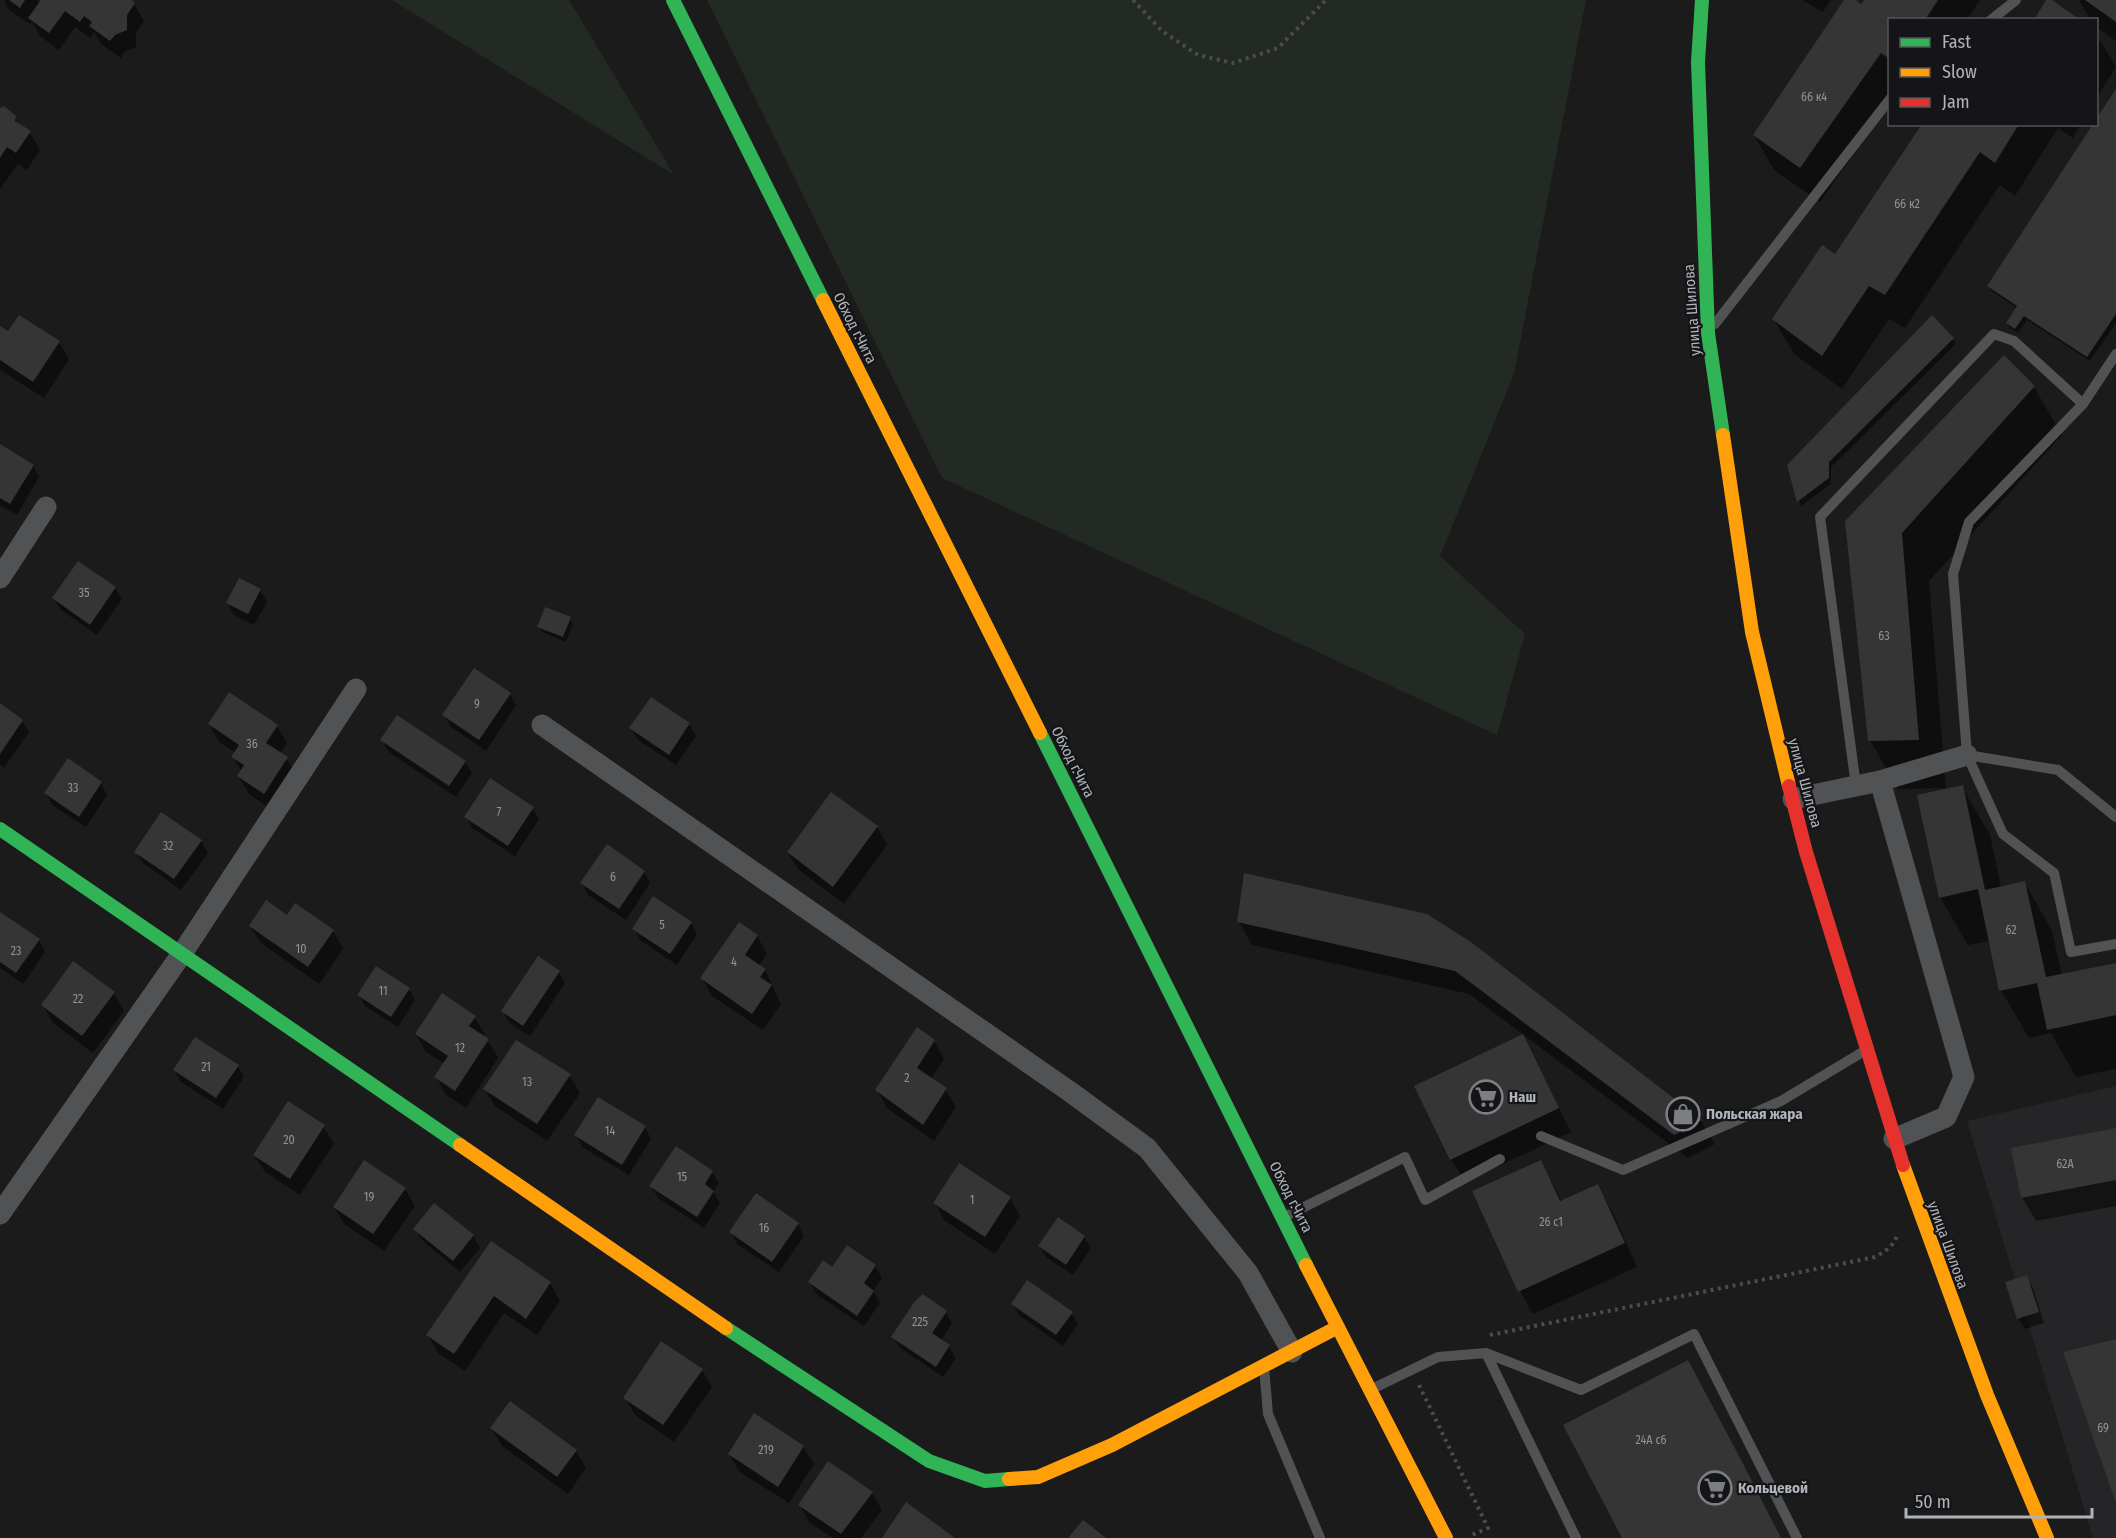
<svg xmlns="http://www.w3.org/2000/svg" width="2116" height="1538" viewBox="0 0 2116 1538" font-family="'Fira Sans Condensed',sans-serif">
<rect width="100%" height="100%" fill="#1b1b1b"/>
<!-- built -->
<path fill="#252527" d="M2116 1086V1538H2093L1967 1121Z"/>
<!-- green -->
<path fill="#232a23" d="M392 0H569L674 175Z
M707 0H1586L1514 374 1440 556 1525 634 1497 735 942 478Z"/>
<!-- shadow -->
<path fill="#0007" d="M4 0H38L40 4 43 0H129L134 4 144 21 136 33V47L124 52 121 58 101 44 94 32 90 38 75 27 59 50 40 36 32 22 30 24 9 10Z
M1802 0H1831L1823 12Z
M1846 0H1853L1862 6 1865 0H1980L1967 20H1890V103L1820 202 1774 170 1754 135Z
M2079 0H2116V41L2096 27V20H2091Z
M2096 34 2116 67 2096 99Z
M2116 92V323L2090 361 2027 320 2018 333 2010 328 2007 323 2017 308 1991 291 1988 286Z
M0 110 14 117 20 126 30 133 40 150 27 170 18 164 0 189Z
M1945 124H2081L2073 138 2058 128 2015 196 2000 185 1905 328 1889 319 1842 389 1794 354 1774 320 1835 256Z
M0 328 9 334 59 342 69 359 44 398 0 370Z
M1953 339 1956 344 1831 467V484L1801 506 1789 465Z
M2004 357 2034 387 2062 435 1929 581 1946 788 1898 789 1870 740 1846 521Z
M0 446 33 466 39 477 17 515 0 505Z
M115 588 122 599 97 635 61 610 54 599Z
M260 590 267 602 254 625 234 615 227 603Z
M570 618 573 624 566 642 542 632 539 627Z
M510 694 516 705 486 751 451 727 444 715Z
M0 705 22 721 29 732 4 768 0 765Z
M209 724 277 726 287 743 280 754 287 759 297 776 274 811 249 794 238 776 242 772 233 757 236 753 219 742Z
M689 724 696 736 676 765 638 740 631 728Z
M382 740 465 762 472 773 456 797 389 752Z
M101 783 107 795 86 827 52 805 46 793Z
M1962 787 1990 835 2001 888 2025 883 2052 931 2062 975 2116 964V1069L2076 1077 2051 1033 2029 1038 2001 990 1990 941 1968 945 1940 897Z
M532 808 539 819 515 856 472 828 466 817Z
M161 815 201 841 208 853 181 890 143 863 136 852Z
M877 827 887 845 844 904 799 870 788 853Z
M644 872 650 883 626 920 588 895 582 883Z
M0 914 39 940 45 952 23 984 0 968Z
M287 917 333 931 343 949 319 984 261 943 250 926Z
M1239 922 1470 943 1701 1121 1715 1144 1688 1158 1469 994 1252 945Z
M691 923 697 934 677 965 640 940 634 929Z
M739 924 757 936 767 954 759 966 765 970 781 1004 763 1030 712 996 702 978Z
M559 972 565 983 530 1036 509 1023 503 1011Z
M409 989 415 1000 398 1027 365 1006 359 995Z
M114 993 124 1011 93 1053 53 1023 43 1005Z
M474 1017 485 1034 483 1037 488 1041 498 1058 466 1108 446 1095 436 1077 445 1064 426 1052 416 1034Z
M917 1029 934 1041 944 1059 931 1079 945 1089 956 1107 934 1141 887 1108 877 1090Z
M1522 1036 1571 1132 1465 1182 1451 1159Z
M238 1066 244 1077 223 1109 181 1082 174 1070Z
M569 1075 580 1093 547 1141 495 1106 485 1089Z
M323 1126 334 1144 300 1195 265 1172 254 1155Z
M645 1127 651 1139 629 1175 582 1147 576 1135Z
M2116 1130V1206L2036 1221 2022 1197Z
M1541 1162 1562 1202 1597 1186 1611 1209 1637 1267 1533 1314 1520 1291Z
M712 1172 719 1183 713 1192 720 1203 704 1228 658 1198 651 1186Z
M405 1189 415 1206 384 1251 344 1224 334 1207Z
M1010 1198 1020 1216 995 1254 945 1221 935 1203Z
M434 1205 473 1236 480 1248 460 1272 422 1240 415 1229Z
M798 1224 804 1236 779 1272 737 1244 731 1232Z
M1084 1237 1091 1248 1073 1275 1047 1258 1040 1247Z
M491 1243 550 1283 560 1301 537 1335 504 1313 465 1371 438 1353 428 1335Z
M875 1266 882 1278 873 1291 880 1303 864 1326 816 1294 810 1282 832 1269Z
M2026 1276 2033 1288 2044 1323 2025 1329 2018 1318Z
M1013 1304 1071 1313 1078 1324 1063 1346 1019 1315Z
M946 1312 952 1323 941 1341 949 1347 956 1358 943 1377 900 1348 893 1337Z
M702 1370 712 1387 674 1442 635 1415 625 1398Z
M492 1429 576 1451 586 1468 568 1494 502 1446Z
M803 1447 814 1464 789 1503 740 1472 729 1454Z
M872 1493 882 1510 861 1538H833L810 1523 800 1505Z"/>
<!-- building -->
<path fill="#353536" d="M9 0H25L20 8Z
M41 0H132L135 3 127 15V30L115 35 110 41 89 26 92 22 84 16 80 22 65 11 49 33 28 18Z
M1844 0H1856L1861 4 1864 0H1938L1925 20H1890V59L1881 53 1800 168 1753 135Z
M2046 0H2052L2080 20H2034Z
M2085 0H2116V22Z
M2116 89V314L2087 357 2024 316 2015 329 2006 323 2017 306 1987 286 2093 124H2096V119Z
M4 106 16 116 15 121 31 131 16 153 7 147 0 158V108Z
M1922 124H1938L1942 127 1943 124H2019L1995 163 1980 152 1885 295 1869 286 1822 356 1772 319 1822 245 1835 254Z
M19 315 60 341 33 382 0 360V326L8 331Z
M1932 315 1954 338 1829 462V478L1797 502 1787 465Z
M2004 355 2035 386 1902 533 1919 740 1868 741 1845 521Z
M0 444 34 465 10 504 0 498Z
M78 561 116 587 90 625 52 598Z
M239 578 261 589 248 614 226 603Z
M545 607 571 617 563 637 537 627Z
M474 668 511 693 479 740 442 715Z
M229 692 278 725 266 743 288 757 264 794 237 776 244 765 231 757 239 745 208 724Z
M651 697 690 723 669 755 629 728Z
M0 703 23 720 0 754Z
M397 715 466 761 449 786 380 740Z
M68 758 102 782 79 817 44 793Z
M490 778 534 807 508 846 464 817Z
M1963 785 1985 890 2025 881 2046 977 2116 963V1015L2047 1030 2037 983 1999 991 1978 889 1939 898 1917 795Z
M831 792 878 826 833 887 787 852Z
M161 812 202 840 174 879 134 852Z
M607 844 645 871 619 909 580 883Z
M1244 873 1427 914 1471 942 1702 1120 1674 1135 1455 971 1237 922Z
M653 896 692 922 670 954 632 929Z
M266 900 287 915 295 903 334 930 308 967 249 926Z
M0 912 40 939 16 973 0 962Z
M739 922 758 935 745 955 766 969 760 977 772 985 752 1014 700 978Z
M538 956 560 971 523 1026 501 1011Z
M73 961 115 992 82 1036 41 1005Z
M376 966 410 988 391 1017 357 995Z
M442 993 476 1016 469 1026 489 1039 455 1091 434 1077 448 1056 415 1034Z
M917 1027 935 1040 917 1068 947 1088 923 1125 875 1090Z
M1523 1034 1559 1108 1450 1160 1414 1086Z
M195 1037 239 1065 216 1098 173 1070Z
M516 1040 571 1074 537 1124 483 1089Z
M598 1097 646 1126 622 1165 574 1135Z
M288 1101 325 1125 290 1179 253 1155Z
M2116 1128V1180L2021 1198 2011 1148Z
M676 1146 713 1171 705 1184 714 1191 697 1217 649 1186Z
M364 1160 406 1188 373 1234 333 1207Z
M1541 1160 1560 1201 1598 1184 1625 1243 1518 1292 1472 1191Z
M959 1163 1011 1197 985 1237 933 1203Z
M756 1193 799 1223 772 1262 729 1232Z
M434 1203 474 1235 453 1261 413 1229Z
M1058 1217 1085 1236 1066 1265 1038 1246Z
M491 1241 551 1282 526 1319 494 1296 454 1354 426 1335Z
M847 1245 876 1265 864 1283 874 1291 857 1316 808 1282 823 1260 832 1267Z
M2027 1275 2039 1312 2017 1319 2005 1282Z
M1027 1280 1073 1312 1056 1335 1011 1304Z
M923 1294 947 1311 932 1333 950 1345 936 1367 891 1337 915 1301Z
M2116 1339V1503L2063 1352Z
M661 1341 703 1369 663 1425 623 1398Z
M1688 1360 1739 1456 1781 1538H1622L1563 1425Z
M510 1401 577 1450 557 1477 490 1428Z
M754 1413 804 1446 778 1487 728 1454Z
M828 1461 873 1492 841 1534 798 1505Z
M906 1502 955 1538H882Z
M1083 1520 1106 1538H1068Z"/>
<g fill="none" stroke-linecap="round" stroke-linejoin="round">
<!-- path -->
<path stroke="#4b4c4f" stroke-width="4" stroke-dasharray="3 4.5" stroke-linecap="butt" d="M1133 0 1162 31 1198 55 1233 63 1278 48 1326 0
M1490 1335 1875 1257C1886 1251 1894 1246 1898 1233
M1419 1385 1488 1528 1472 1535"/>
<!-- lane -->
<path stroke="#505254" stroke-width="10" d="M1991 20 2016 0
M1715 324 1890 99
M2116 354 2083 404 1969 522 1953 574 1967 755 2003 834 2054 873 2071 952 2116 944
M1967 755 2058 770 2116 817
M1856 786 1820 517 1994 334 2014 341 2083 404
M1541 1136 1623 1170 1781 1101 1866 1050
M1286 1216 1405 1157 1425 1200 1500 1159
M1486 1353 1576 1538
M1264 1367 1268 1414 1320 1538
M1372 1389 1438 1357 1486 1353 1581 1390 1694 1334 1797 1538"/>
<!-- street -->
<path stroke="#505254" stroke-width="21" d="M0 578 46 507
M542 725 1069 1091 1147 1148 1248 1273 1292 1352
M1880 781 1964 1077 1946 1117 1894 1139
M1793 799 1880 781 1967 755
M0 1214 181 955 356 689"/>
<!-- fast -->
<path stroke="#30b455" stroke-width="14" d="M673 0 823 300
M1702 0 1698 62 1708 333 1723 435
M1040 733 1306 1265
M0 829 460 1145
M726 1328 929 1461 985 1481 1009 1479"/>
<!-- slow -->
<path stroke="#ff9f0a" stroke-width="14" d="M823 300 1040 733
M1723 435 1752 632 1789 786
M460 1145 726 1328
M1903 1165 1987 1395 2047 1538
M1306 1265 1446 1538
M1009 1479 1038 1477 1112 1445 1338 1327"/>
<!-- jam -->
<path stroke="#e5322d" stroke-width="14" d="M1789 786 1806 852 1903 1165"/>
</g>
<!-- icons -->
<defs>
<symbol id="supermarket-ring" viewBox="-11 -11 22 22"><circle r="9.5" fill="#151517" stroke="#7b7e82" stroke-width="1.5"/><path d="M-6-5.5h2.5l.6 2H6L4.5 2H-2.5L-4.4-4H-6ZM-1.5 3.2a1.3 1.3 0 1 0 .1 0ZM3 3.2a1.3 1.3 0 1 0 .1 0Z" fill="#7b7e82"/></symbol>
<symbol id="shop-ring" viewBox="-11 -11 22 22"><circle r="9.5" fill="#151517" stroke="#7b7e82" stroke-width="1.5"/><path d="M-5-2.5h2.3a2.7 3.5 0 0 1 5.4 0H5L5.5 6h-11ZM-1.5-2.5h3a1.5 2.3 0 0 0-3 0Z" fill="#7b7e82"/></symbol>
</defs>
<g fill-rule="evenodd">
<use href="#supermarket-ring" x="1467" y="1078" width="38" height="38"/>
<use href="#shop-ring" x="1664" y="1095" width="38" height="38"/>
<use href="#supermarket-ring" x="1696" y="1469" width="38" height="38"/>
</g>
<g text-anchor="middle" stroke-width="4.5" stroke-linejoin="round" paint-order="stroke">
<!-- number labels -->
<g font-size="12" fill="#909499">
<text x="1814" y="101">66 к4</text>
<text x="1907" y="208">66 к2</text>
<text x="84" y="597">35</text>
<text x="1884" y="640">63</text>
<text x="477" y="708">9</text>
<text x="252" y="748">36</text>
<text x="73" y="792">33</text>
<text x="499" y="816">7</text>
<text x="168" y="850">32</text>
<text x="613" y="881">6</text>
<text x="662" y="929">5</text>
<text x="2011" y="934">62</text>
<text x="301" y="953">10</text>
<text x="16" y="955">23</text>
<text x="734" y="966">4</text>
<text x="383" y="995">11</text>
<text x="78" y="1003">22</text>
<text x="460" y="1052">12</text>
<text x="206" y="1071">21</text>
<text x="907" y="1082">2</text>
<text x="527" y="1086">13</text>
<text x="610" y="1135">14</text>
<text x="289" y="1144">20</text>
<text x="2065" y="1168">62А</text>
<text x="682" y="1181">15</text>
<text x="369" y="1201">19</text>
<text x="972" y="1204">1</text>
<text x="1551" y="1226">26 с1</text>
<text x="764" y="1232">16</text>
<text x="920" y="1326">225</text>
<text x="2103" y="1432">69</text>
<text x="1651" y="1444">24А с6</text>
<text x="766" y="1454">219</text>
</g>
<!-- street labels -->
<g font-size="15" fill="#aeb4ba" stroke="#151517">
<text transform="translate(1692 310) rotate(-94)" y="5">улица Шилова</text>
<text transform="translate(855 328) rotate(63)" y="5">Обход г.Чита</text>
<text transform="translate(1073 762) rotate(63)" y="5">Обход г.Чита</text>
<text transform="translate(1805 783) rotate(75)" y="5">улица Шилова</text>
<text transform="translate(1291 1197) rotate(63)" y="5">Обход г.Чита</text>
<text transform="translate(1948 1245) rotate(70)" y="5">улица Шилова</text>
</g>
<!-- poi labels -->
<g font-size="15" font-weight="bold" fill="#aeb4ba" stroke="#151517" text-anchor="start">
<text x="1509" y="1102">Наш</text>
<text x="1706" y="1119">Польская жара</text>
<text x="1738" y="1493">Кольцевой</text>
</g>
</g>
<!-- legend -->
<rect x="1888" y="18" width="210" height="108" fill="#151517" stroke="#525558" stroke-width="1.5"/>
<rect x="1900" y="38" width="30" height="9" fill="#30b455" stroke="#525558" stroke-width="1.5"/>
<text x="1942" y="48" font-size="18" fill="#aeb4ba">Fast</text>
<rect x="1900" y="68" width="30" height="9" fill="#ff9f0a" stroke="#525558" stroke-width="1.5"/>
<text x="1942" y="78" font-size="18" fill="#aeb4ba">Slow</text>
<rect x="1900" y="98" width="30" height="9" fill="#e5322d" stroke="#525558" stroke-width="1.5"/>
<text x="1942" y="108" font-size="18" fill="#aeb4ba">Jam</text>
<!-- scale -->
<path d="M1906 1508v9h186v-9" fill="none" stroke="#aeb4ba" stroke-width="3"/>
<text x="1915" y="1508" font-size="18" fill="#aeb4ba" stroke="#151517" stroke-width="4.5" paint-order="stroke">50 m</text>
</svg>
